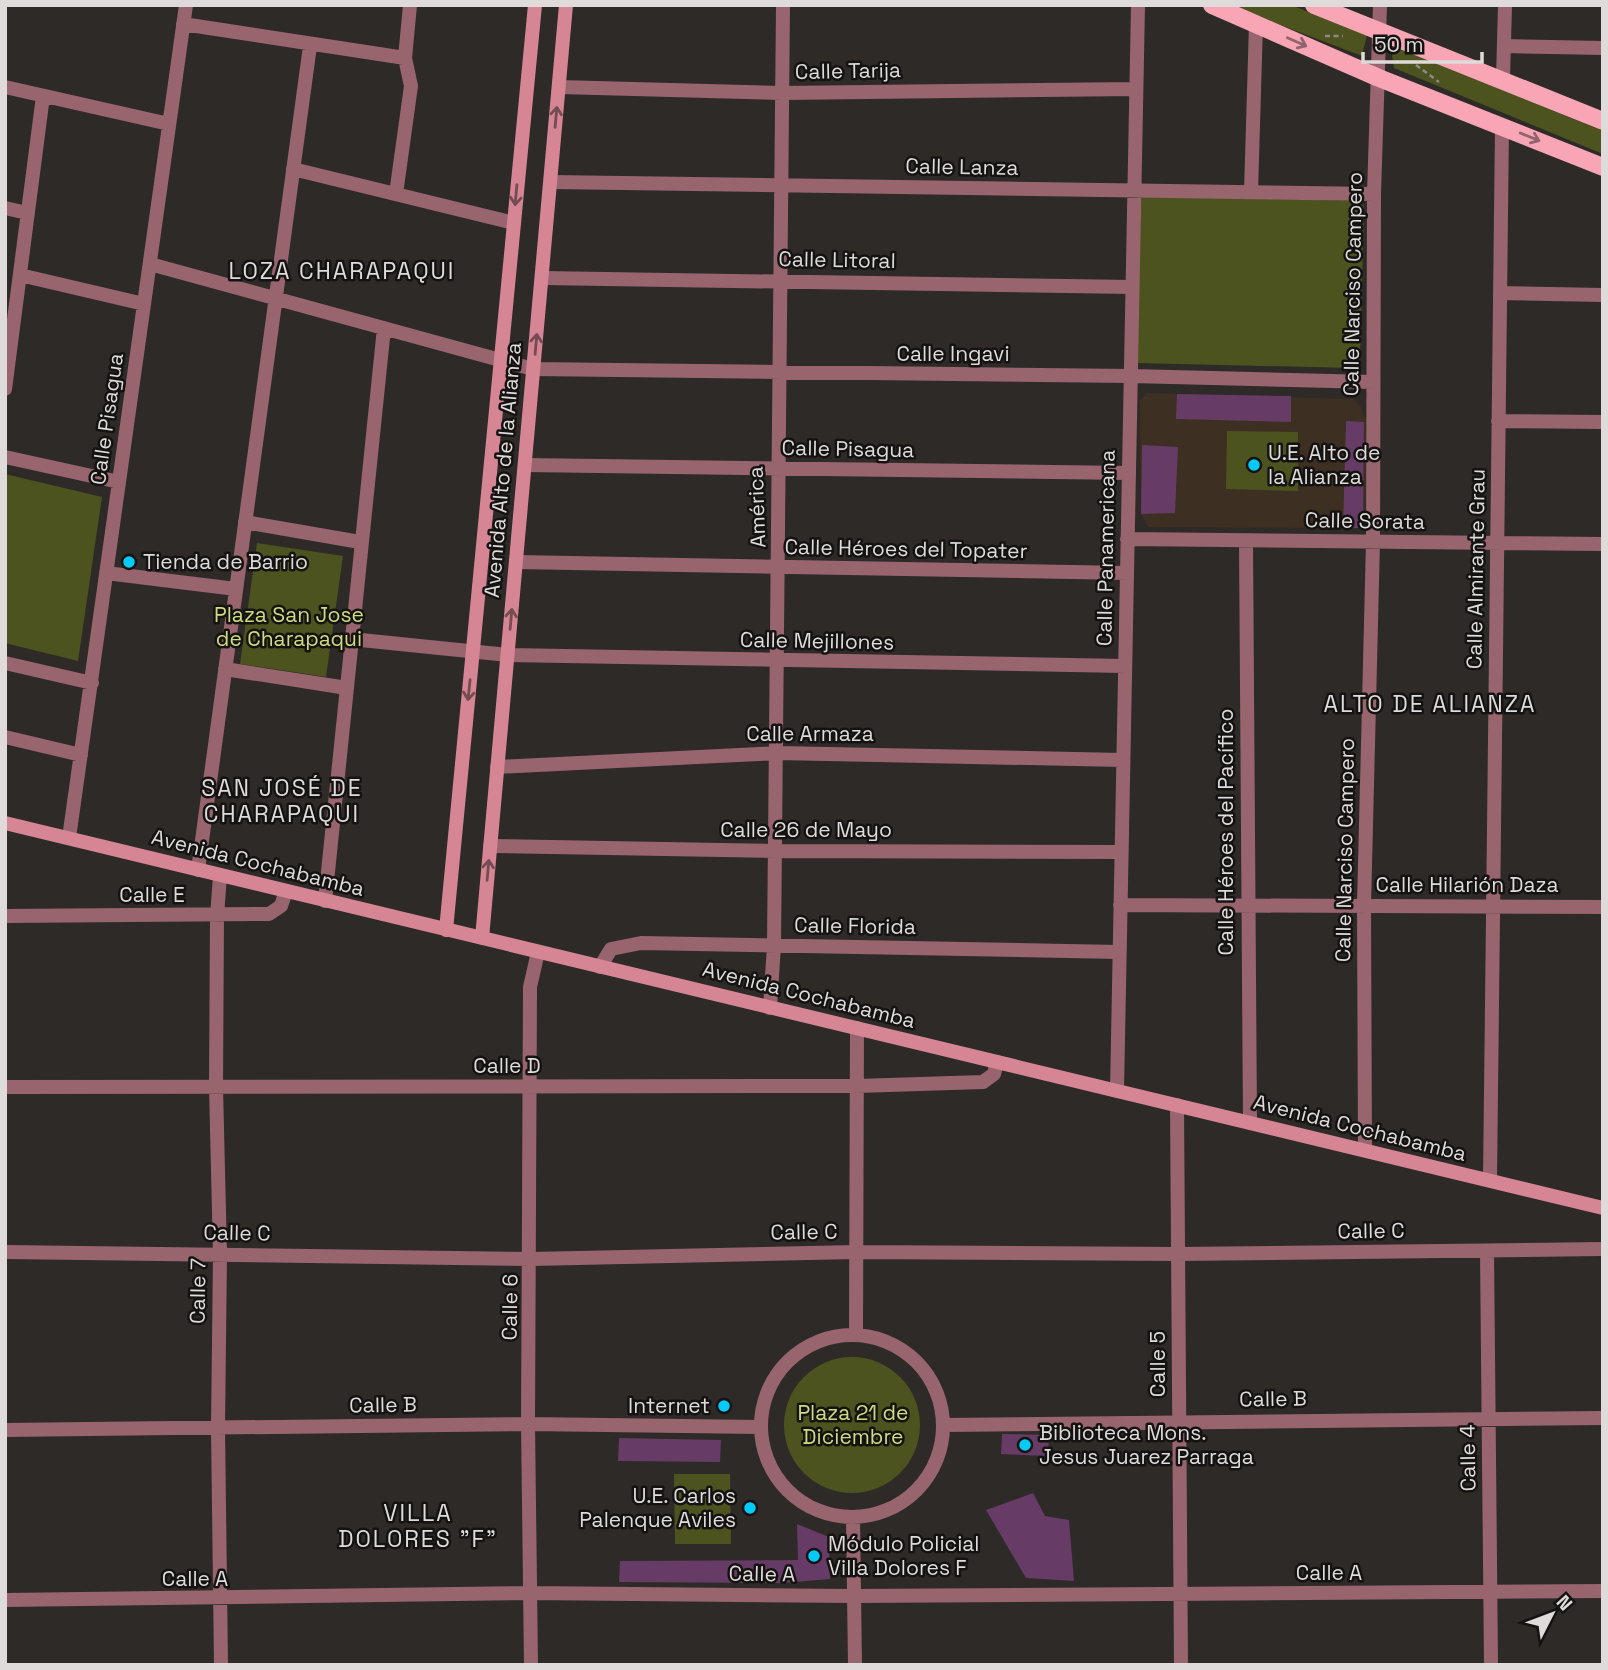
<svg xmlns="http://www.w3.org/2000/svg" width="1608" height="1670" viewBox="0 0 1608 1670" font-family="'Space Grotesk',sans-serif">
<rect width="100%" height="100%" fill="#2e2a28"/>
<!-- education -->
<path fill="#3d2f22" d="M1147 393 1354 399 1361 407 1367 422 1365 522 1358 528H1343L1148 527 1141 514 1140 400Z"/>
<!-- green -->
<path fill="#4c531e" d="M1228 5H1291L1367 35 1362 56Z
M1396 47 1603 131V154L1394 68 1392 56Z
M1137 196 1358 201 1364 206 1360 359 1354 368 1135 363Z
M1227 431 1298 432V491L1226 489Z
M5 474 102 497 78 661 5 643Z
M257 543 343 556 326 677 240 664Z
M784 1425a68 68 0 1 1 136 0a68 68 0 1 1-136 0Z
M674 1474H730L731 1544H675Z"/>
<!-- building -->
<path fill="#663b65" d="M1177 394 1291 396V422L1176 419Z
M1346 421 1364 422 1363 524 1358 528H1343Z
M1142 445 1178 447 1175 513 1141 514Z
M1002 1434 1049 1435 1048 1456 1001 1454Z
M619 1438 721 1440 720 1462 618 1461Z
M1033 1493 1045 1516 1069 1520 1074 1581 1026 1578 986 1510Z
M797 1524 829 1537 830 1579 782 1583 619 1582 620 1561 798 1560Z"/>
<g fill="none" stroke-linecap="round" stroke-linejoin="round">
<!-- path -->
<path stroke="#8e8a89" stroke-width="2.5" stroke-dasharray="5 3.5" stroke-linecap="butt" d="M1325 36H1343
M1416 65 1439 82"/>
<!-- street -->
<path stroke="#98656e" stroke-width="14" d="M183 24 405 58
M1504 46 1603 48
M1503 79 1505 5
M5 87 169 124
M559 87 782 93 1136 89
M293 169 514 223
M551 182 1374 194
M1251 192 1256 24
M396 194 411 86 405 58 410 5
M5 208 27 213
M150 264 533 369 1131 376 1373 382
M20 275 144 304
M542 278 1132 287
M1500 293 1603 295
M5 389 43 96
M1498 421 1603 422
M5 457 119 482
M525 465 1129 473
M245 522 360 542
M1127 539 1603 544
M1246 541 1250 1123
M516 562 1127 573
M106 573 236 589
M351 639 508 655 1125 666
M5 663 92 683
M225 669 347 688
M5 737 81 755
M497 767 777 753 1123 760
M69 838 186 5
M490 846 775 851 1121 852
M198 870 310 46
M220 876 217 916 216 1087 220 1254 218 1428 221 1665
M325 901 384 328
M1120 905 1603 907
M5 916 269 914 281 906 286 891
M600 967 611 949 641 943 1119 952
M770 1008 774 945C777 632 779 319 783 5
M5 1087 857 1086 983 1082 994 1074 997 1062
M1117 1091 1138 5
M1177 1105 1181 1665
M1365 1150 1364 906 1373 542 1374 194 1380 5
M1490 1180 1502 126
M1487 1251 1491 1665
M5 1252 531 1259 856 1252 1178 1254 1603 1249
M761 1426a91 91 0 1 1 182 0a91 91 0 1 1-182 0Z
M856 1335 857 1028
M944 1425 1603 1418
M5 1430 528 1424 760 1427
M853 1518 855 1665
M5 1600 530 1593 853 1596 1603 1591
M531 1665 528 1424 530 987 538 952"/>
<!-- secondary -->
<path stroke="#d58594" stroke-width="14" d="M5 823 1603 1208
M446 930 535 5
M482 938 566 5"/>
<!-- primary -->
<path stroke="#f8a5b5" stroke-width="18" d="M1212 5 1379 78 1603 167
M1314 5 1603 121"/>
</g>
<!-- one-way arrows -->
<defs><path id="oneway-shaft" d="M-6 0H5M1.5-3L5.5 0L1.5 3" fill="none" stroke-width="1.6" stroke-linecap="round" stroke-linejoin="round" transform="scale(1.75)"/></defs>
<g stroke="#92636c">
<use href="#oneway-shaft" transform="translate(1297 42) rotate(24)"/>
<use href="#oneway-shaft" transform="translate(1530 137) rotate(22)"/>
</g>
<g stroke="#754c53">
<use href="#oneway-shaft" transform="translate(556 117) rotate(-85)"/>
<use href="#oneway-shaft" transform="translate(516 195) rotate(95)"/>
<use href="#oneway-shaft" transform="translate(536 344) rotate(-85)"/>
<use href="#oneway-shaft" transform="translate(511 619) rotate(-85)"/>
<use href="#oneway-shaft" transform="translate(469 690) rotate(96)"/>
<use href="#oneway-shaft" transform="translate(488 870) rotate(-85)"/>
</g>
<!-- markers -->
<g fill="#05cbf9" stroke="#151312" stroke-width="2.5">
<circle cx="1254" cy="465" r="7"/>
<circle cx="129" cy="562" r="7"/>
<circle cx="724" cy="1406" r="7"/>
<circle cx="1025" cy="1445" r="7"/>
<circle cx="750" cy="1508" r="7"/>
<circle cx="814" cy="1556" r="7"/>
</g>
<g text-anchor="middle" stroke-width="5" stroke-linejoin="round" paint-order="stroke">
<!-- street labels -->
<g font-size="21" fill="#dedbda" stroke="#151312">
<text transform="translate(848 71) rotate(-1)" y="7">Calle Tarija</text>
<text transform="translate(962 167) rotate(1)" y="7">Calle Lanza</text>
<text transform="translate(837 260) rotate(1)" y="7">Calle Litoral</text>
<text transform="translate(1353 284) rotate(-89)" y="7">Calle Narciso Campero</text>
<text x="953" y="361">Calle Ingavi</text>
<text transform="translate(107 419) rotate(-82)" y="7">Calle Pisagua</text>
<text transform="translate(848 449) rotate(1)" y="7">Calle Pisagua</text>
<text transform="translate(503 470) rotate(-85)" y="7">Avenida Alto de la Alianza</text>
<text transform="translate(757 507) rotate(-92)" y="7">América</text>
<text transform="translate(1365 521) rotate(1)" y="7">Calle Sorata</text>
<text transform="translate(1106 548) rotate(-89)" y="7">Calle Panamericana</text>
<text transform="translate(906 549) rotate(1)" y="7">Calle Héroes del Topater</text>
<text transform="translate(1476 569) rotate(-89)" y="7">Calle Almirante Grau</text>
<text transform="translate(817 641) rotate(1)" y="7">Calle Mejillones</text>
<text x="810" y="741">Calle Armaza</text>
<text x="806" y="837">Calle 26 de Mayo</text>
<text transform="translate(1226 832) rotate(-90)" y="7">Calle Héroes del Pacífico</text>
<text transform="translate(1345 850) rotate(-89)" y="7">Calle Narciso Campero</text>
<text transform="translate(258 863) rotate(14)" y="7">Avenida Cochabamba</text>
<text x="1467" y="892">Calle Hilarión Daza</text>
<text x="152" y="902">Calle E</text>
<text transform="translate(855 926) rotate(1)" y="7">Calle Florida</text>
<text transform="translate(809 995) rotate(14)" y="7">Avenida Cochabamba</text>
<text x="507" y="1073">Calle D</text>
<text transform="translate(1360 1128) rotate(14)" y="7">Avenida Cochabamba</text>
<text transform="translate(1371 1231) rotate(-1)" y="7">Calle C</text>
<text transform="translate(804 1232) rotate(-1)" y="7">Calle C</text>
<text transform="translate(237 1233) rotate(1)" y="7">Calle C</text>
<text transform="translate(198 1291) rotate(-89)" y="7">Calle 7</text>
<text transform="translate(510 1307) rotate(-89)" y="7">Calle 6</text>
<text transform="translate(1158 1364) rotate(-90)" y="7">Calle 5</text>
<text transform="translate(1273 1399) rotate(-1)" y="7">Calle B</text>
<text transform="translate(383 1405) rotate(-1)" y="7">Calle B</text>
<text transform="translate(1468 1458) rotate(-91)" y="7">Calle 4</text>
<text x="1329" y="1580">Calle A</text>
<text transform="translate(762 1574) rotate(1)" y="7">Calle A</text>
<text x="195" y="1586">Calle A</text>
</g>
<!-- poi labels -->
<g font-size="21" fill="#dedbda" stroke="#151312" text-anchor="start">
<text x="1268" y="460">U.E. Alto de<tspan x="1268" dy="24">la Alianza</tspan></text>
<text x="143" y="569">Tienda de Barrio</text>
<text x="710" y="1413" text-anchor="end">Internet</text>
<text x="1039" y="1440">Biblioteca Mons.<tspan x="1039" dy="24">Jesus Juarez Parraga</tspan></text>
<text x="736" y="1503" text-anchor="end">U.E. Carlos<tspan x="736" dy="24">Palenque Aviles</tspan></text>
<text x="828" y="1551">Módulo Policial<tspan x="828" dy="24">Villa Dolores F</tspan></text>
</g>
<!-- park labels -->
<g font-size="21" fill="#cedc80" stroke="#151312">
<text x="289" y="622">Plaza San Jose<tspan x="289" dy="24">de Charapaqui</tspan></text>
<text x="853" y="1420">Plaza 21 de<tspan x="853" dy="24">Diciembre</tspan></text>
</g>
<!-- neighbourhood labels -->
<g font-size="23" letter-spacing="2" fill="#dedbda" stroke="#151312">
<text x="342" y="279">LOZA CHARAPAQUI</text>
<text x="1430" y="712">ALTO DE ALIANZA</text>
<text x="282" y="796">SAN JOSÉ DE<tspan x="282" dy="26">CHARAPAQUI</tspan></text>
<text x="418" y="1521">VILLA<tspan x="418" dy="26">DOLORES "F"</tspan></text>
</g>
</g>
<!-- border -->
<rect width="1608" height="1670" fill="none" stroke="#dedbda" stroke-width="14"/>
<!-- north arrow -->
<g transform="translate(1552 1614) rotate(48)" stroke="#151312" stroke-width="5" paint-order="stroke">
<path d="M0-5L12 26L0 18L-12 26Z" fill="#dedbda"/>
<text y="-10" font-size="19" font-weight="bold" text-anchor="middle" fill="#dedbda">N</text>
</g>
<!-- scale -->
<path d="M1363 52v10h119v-10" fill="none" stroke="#dedbda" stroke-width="3.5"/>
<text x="1374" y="52" font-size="21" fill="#dedbda" stroke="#151312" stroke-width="5" paint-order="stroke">50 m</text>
</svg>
